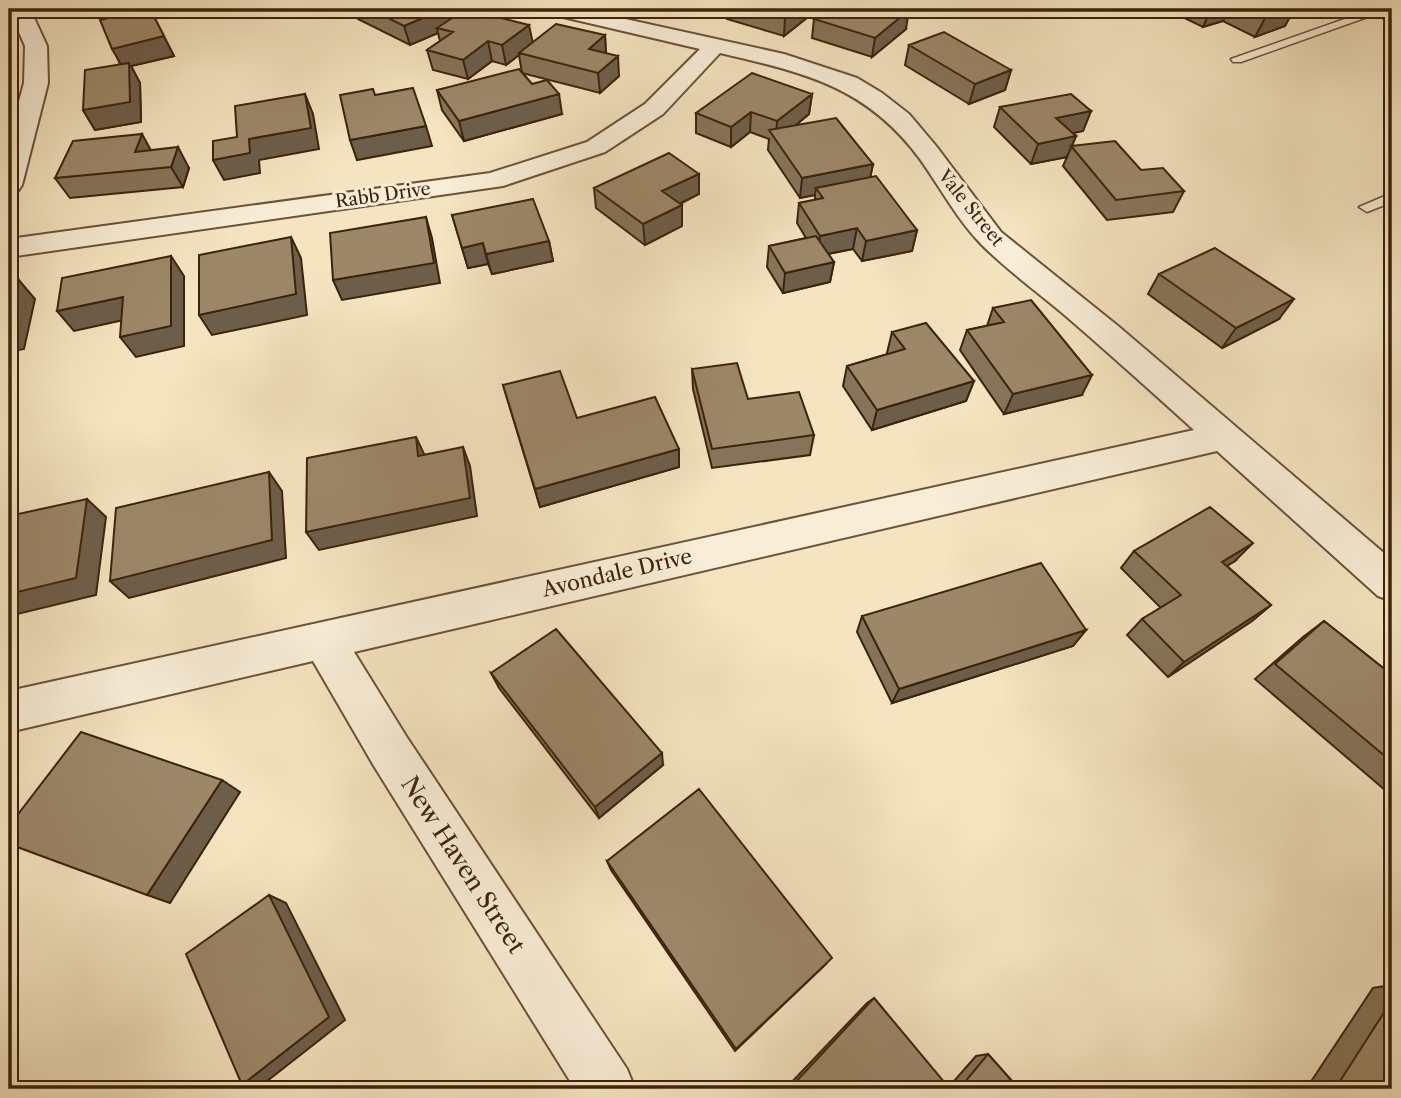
<svg xmlns="http://www.w3.org/2000/svg" width="1401" height="1098" viewBox="0 0 1401 1098" font-family="'Libre Caslon Text',serif">
<rect width="100%" height="100%" fill="#f4e4c0"/>
<filter id="stains"><feTurbulence type="fractalNoise" baseFrequency=".00286" numOctaves="4"/><feColorMatrix values="0 0 0 0 .2 0 0 0 0 .09 0 0 0 0 .02 0 0 0 .5 -.17"/></filter>
<radialGradient id="worn" r=".72"><stop offset=".6" stop-color="#630" stop-opacity="0"/><stop offset="1" stop-color="#630" stop-opacity=".3"/></radialGradient>
<g fill="none" stroke-linecap="round" stroke-linejoin="round">
<defs>
<path id="lane" d="M1373 9 1387 10 1241 62H1233L1231 59Z
M1392 193V202L1367 212 1359 207Z"/>
<path id="street" d="M9 9H30L47 46 48 83 22 185 18 191 9 193V138L24 83 25 46Z
M543 9H580L784 54 857 78 882 93 909 114 936 146 1001 232 1118 326 1392 560V601L1378 596 1217 451 354 652 406 736 627 1069 635 1089H575L374 766 313 661 9 732V691L1194 430C1152 392 1110 354 1067 317 1039 293 1008 271 982 245 958 221 940 187 920 159 866 86 805 73 720 53L663 114 605 152 503 186 9 257V239L490 173 587 142 645 104 700 49 546 13Z"/>
<path id="secondary" d="M1367 9H1392V21L1371 13Z"/>
</defs>
<!-- lane casing -->
<use href="#lane" stroke="#6b5238" stroke-width="3"/>
<!-- street casing -->
<use href="#street" stroke="#6b5238" stroke-width="4"/>
<!-- secondary casing -->
<use href="#secondary" stroke="#3d220b" stroke-width="4"/>
<!-- lane -->
<use href="#lane" fill="#f8edd6" fill-rule="evenodd"/>
<!-- street -->
<use href="#street" fill="#f8edd6" fill-rule="evenodd"/>
<!-- secondary -->
<use href="#secondary" fill="#f8edd6" fill-rule="evenodd"/>
</g>
<!-- wall -->
<path fill="#86745a" stroke="#3d220b" stroke-width="2" d="M92 9H161L155 11 157 16 154 17 174 56 131 66 140 83 141 122 95 130 83 110 120 64 102 20Z
M342 9H450L452 19 532 42 605 35 606 53 619 76 600 93 522 73 532 84 562 114 464 141 442 110 437 90 522 73 519 55 506 65 492 61 468 79 433 70 427 50 440 41 438 33 410 45 358 19 356 11 349 13Z
M690 9H715L709 14Z
M727 9H818L784 36 727 19Z
M1175 9H1294L1285 26 1255 37 1223 21 1203 27 1174 13Z
M865 14 906 29 872 57 812 38 814 19Z
M909 45 1011 70 1005 90 969 104 905 65Z
M812 94 809 114 796 125 873 164 870 177 917 230 912 251 862 261 853 249 828 254 834 262 830 282 783 293 767 267 769 246 806 238 797 223 799 203 815 200V195L800 198 768 150 769 139 750 132 731 147 696 133V113Z
M1000 107 1091 111 1083 131 1073 133 1076 136 1072 146 1141 170 1184 191 1173 212 1107 220 1063 166 1067 157 1031 164 994 127Z
M151 150 189 168 183 187 70 198 55 178Z
M699 174V194L680 204 682 226 645 245 596 208 594 188Z
M452 215 549 241 553 261 492 274 488 264 468 268Z
M1159 274 1279 319 1222 348 1148 294Z
M993 308 1082 395 1004 414 960 350 967 330 987 326Z
M892 332 974 381 966 401 872 430 843 386 847 366 888 354 887 353Z
M692 369 814 435 810 455 712 468 693 389Z
M503 385 577 418 679 449V467L540 507Z
M1134 551 1235 561 1227 566 1271 605 1252 621 1168 677 1127 635 1142 619 1161 608 1121 568Z
M862 616 1086 630 1073 646 892 703 857 632Z
M1324 621 1392 675V796L1255 679 1303 637Z
M491 673 663 765 599 818 499 688Z
M607 861 826 964 735 1051 611 870Z
M1392 985V1089H1306L1373 988Z
M874 998 948 1088 976 1056 988 1054 1019 1089H789L787 1087 867 1003Z"/>
<!-- shaded-wall -->
<path fill="#6d5e4a" stroke="#3d220b" stroke-width="2" d="M107 9H161L155 11 157 16 154 17 174 56 131 66 140 83 141 122 95 130 83 110 123 68 112 49 111 30 100 11Z
M348 9H355L356 11 349 13Z
M444 9H450L454 26 437 28 438 33 410 45 404 26Z
M796 9H818L784 36 785 17Z
M1211 9H1229L1223 21 1203 27Z
M1270 9H1294L1285 26 1255 37Z
M909 10 906 29 872 57 875 38Z
M529 25 533 44 506 65 502 45Z
M605 35 606 55 589 49Z
M488 41 492 61 468 79 463 60Z
M618 56 619 76 600 93 598 73Z
M1011 70 1005 90 969 104 975 84Z
M305 94 313 114 319 149 259 160 260 173 224 180 213 160 249 139Z
M559 94 562 114 464 141 459 121Z
M812 94 809 114 777 141 776 139 777 121Z
M1091 111 1083 131 1049 138 1056 118Z
M751 112 750 132 731 147V127Z
M426 126 432 146 357 160 350 140Z
M142 134 153 154 135 152Z
M1076 136 1067 157 1031 164 1038 144Z
M178 147 189 168 183 187 171 167Z
M873 164 869 184 816 188 815 195 800 198 802 178Z
M699 174V194L663 212 662 191Z
M682 205V226L645 245 643 224Z
M426 217 432 238 440 283 342 300 333 280Z
M857 228 853 249 817 256 820 236Z
M917 230 912 251 862 261 866 241Z
M291 237 301 258 307 315 212 335 199 315Z
M549 241 553 261 492 274 486 254Z
M483 243 488 264 468 268 462 248Z
M171 256 184 276V346L136 357 120 337Z
M834 262 830 282 783 293 785 273Z
M18 279 35 299 24 349 9 352V317Z
M123 297 137 317 74 331 57 311Z
M1294 299 1279 319 1222 348 1236 328Z
M1092 375 1082 395 1004 414 1013 394Z
M974 381 966 401 872 430 877 410Z
M416 437 425 456H418Z
M463 447 470 466 477 516 319 550 306 532Z
M679 449V467L540 507 535 489Z
M269 472 282 491 286 558 129 598 110 581Z
M87 499 106 517 96 595 9 616V594Z
M1253 543 1235 561 1205 579 1222 562Z
M1271 605 1252 621 1168 677 1184 662Z
M1086 630 1073 646 892 703 899 689Z
M662 753 663 765 599 818 595 807Z
M222 780 240 792 170 903 147 895Z
M269 895 286 903 345 1020 262 1085H242Z"/>
<!-- building -->
<path fill="#9c8769" stroke="#3d220b" stroke-width="2" d="M150 9 164 36 112 49 100 20Z
M370 9H444L404 26Z
M466 9 529 25 502 45 488 41 463 60 427 50 453 32 437 28Z
M757 9H796L785 17Z
M828 9H846L865 14 872 9H905L909 10 875 38 814 19Z
M556 24 605 35 589 49 618 56 598 73 519 53Z
M944 32 1011 70 975 84 909 45Z
M129 63 130 102 83 110 85 70Z
M519 69 532 84 547 80 559 94 459 121 437 90Z
M752 73 812 94 777 121 751 112 731 127 696 113Z
M413 88 426 126 350 140 340 95 373 89 375 95Z
M305 94 311 128 249 139 250 153 213 160V141L237 137 235 106Z
M1071 94 1091 111 1056 118 1076 136 1038 144 1000 107Z
M836 118 873 164 802 178 769 130Z
M142 134 135 152 178 147 171 167 55 178 73 141Z
M1115 141 1141 170 1163 168 1184 191 1116 200 1071 146Z
M669 153 699 174 662 191 682 205 643 224 594 188Z
M876 176 917 230 866 241 857 228 820 236 799 203 823 198 816 188Z
M533 199 549 241 486 254 483 243 462 248 452 215Z
M426 217 434 263 333 280 330 233Z
M816 236 834 262 785 273 769 246Z
M291 237 296 294 199 315V255Z
M1215 248 1294 299 1236 328 1159 274Z
M171 256V326L120 337 123 297 57 311 62 278Z
M18 279 9 317V281Z
M1031 300 1092 375 1013 394 967 330 1004 322 993 308Z
M926 323 974 381 877 410 847 366 905 349 892 332Z
M737 363 748 399 799 392 814 435 712 449 692 369Z
M560 371 577 418 655 397 679 449 535 489 503 385Z
M416 437 418 456 463 447 470 498 306 532 307 458Z
M269 472 272 540 110 581 116 508Z
M87 499 76 578 9 594V516Z
M1210 507 1253 543 1222 562 1271 605 1184 662 1142 619 1181 595 1134 551Z
M1041 563 1086 630 899 689 862 616Z
M1324 621 1392 675V762L1275 664Z
M556 629 662 753 595 807 491 673Z
M81 732 222 780 147 895 9 844V826Z
M699 789 832 958 736 1049 607 861Z
M269 895 329 1017 242 1085 186 954Z
M874 998 950 1089H793L791 1087Z
M1392 1000V1089H1335Z
M988 1054 1019 1089H959Z"/>
<g text-anchor="middle" stroke-width="6" stroke-linejoin="round" paint-order="stroke">
<!-- far-street labels -->
<g font-size="18" fill="#3d220b" stroke="#f8edd6">
<text transform="translate(383 195) rotate(-8)" y="6">Rabb Drive</text>
<text transform="translate(971 208) rotate(51)" y="6">Vale Street</text>
</g>
<!-- street labels -->
<g font-size="21" fill="#3d220b" stroke="#f8edd6">
<text transform="translate(617 573) rotate(-13)" y="7">Avondale Drive</text>
</g>
<!-- near-street labels -->
<g font-size="24" fill="#3d220b" stroke="#f8edd6">
<text transform="translate(463 865) rotate(57)" y="8">New Haven Street</text>
</g>
</g>
<!-- margin -->
<rect width="1401" height="1098" fill="none" stroke="#f4e4c0" stroke-width="35"/>
<rect x="10" y="10" width="1380" height="1077" fill="none" stroke="#3d220b" stroke-width="3.5"/>
<rect x="18" y="18" width="1366" height="1063" fill="none" stroke="#3d220b" stroke-width="2"/>
<rect width="100%" height="100%" filter="url(#stains)"/>
<rect width="100%" height="100%" fill="url(#worn)"/>
</svg>
